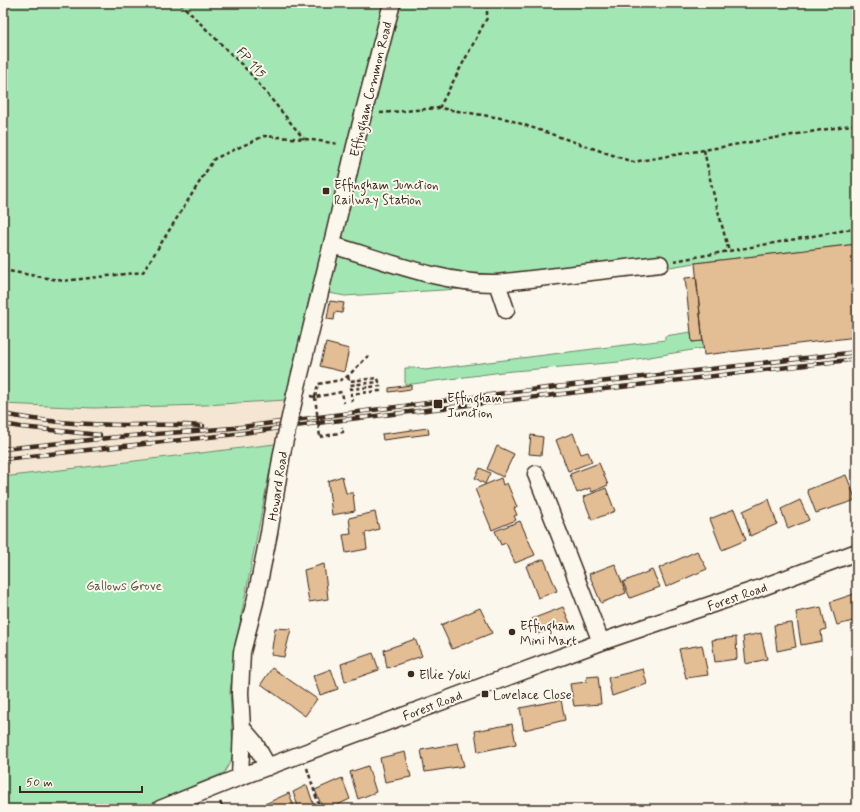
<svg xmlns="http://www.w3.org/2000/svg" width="860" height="812" viewBox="0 0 860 812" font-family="Mynerve,sans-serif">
<rect width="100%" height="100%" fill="#fbf7ec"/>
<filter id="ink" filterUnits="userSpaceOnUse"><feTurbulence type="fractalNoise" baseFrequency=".025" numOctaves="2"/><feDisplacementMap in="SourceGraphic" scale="8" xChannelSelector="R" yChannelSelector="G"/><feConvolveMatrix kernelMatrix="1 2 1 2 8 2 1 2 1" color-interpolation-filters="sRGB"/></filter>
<g filter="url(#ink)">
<!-- built -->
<path fill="#f4e6d2" d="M286 400 275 444 3 477V404L94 408 205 405Z"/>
<!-- green -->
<path fill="#a2e7b3" stroke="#6e8868" d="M3 3H857V244L695 263 657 269 492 287 345 296 329 293 325 287 312 286 286 400 205 405 94 408 3 404Z
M691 332 692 342 703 341 704 348 619 362 502 372 405 385V368H416L425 370 665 340V336Z
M275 444 241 617 230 691 233 751 231 761 224 773 178 792 140 809H3V477Z"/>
<!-- building -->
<path fill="#e3bd94" stroke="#3b2a1e" d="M857 244V337L704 355 695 263Z
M696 277 703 341 692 342 685 278Z
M330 301 344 303 342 313 335 312 334 320 327 319Z
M326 343 349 349 344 372 320 366Z
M411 385V389L389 392V388Z
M428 428 429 434 383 440 382 434Z
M573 433 581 454 588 452 592 462 568 471 556 440Z
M531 435 543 437 541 455 529 454Z
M497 446 514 454 503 477 487 469Z
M599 463 608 485 592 492 590 488 577 493 570 474Z
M480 468 490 473 485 484 475 478Z
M846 475 856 500 816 513 807 490Z
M342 476 346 493H353L355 511 332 515 328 481Z
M501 478 503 485 507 483 517 507 514 508 517 515 514 516 516 520 492 530 475 489Z
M606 488 615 511 592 520 583 497Z
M769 499 777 524 750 536 743 511Z
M800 500 809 520 788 529 781 509Z
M734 509 746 540 722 550 710 519Z
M375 512 379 529 365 533 367 549 346 553 343 535 351 534 349 518Z
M520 521 535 555 515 563 506 543 501 545 495 531Z
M697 551 707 569 666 587 659 568Z
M544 559 557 591 538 598 526 566Z
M324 564 328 599 309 602 304 570Z
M615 564 626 593 601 603 589 574Z
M652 570 660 587 630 598 623 582Z
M857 593V620L837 625 830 602Z
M563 607 570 623 537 634 532 619Z
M821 607 826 629 821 631 822 641 801 645 796 612Z
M480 608 492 633 452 649 441 625Z
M792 623 796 647 777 651 774 625Z
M275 628 291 629 284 657 271 655Z
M761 633 767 659 746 664 743 637Z
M736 637 737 659 715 662 712 640Z
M415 639 422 656 387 668 384 650Z
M702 645 708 675 686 678 679 649Z
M373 653 379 670 345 682 341 664Z
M272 668 317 699 305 716 261 684Z
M331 669 338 689 320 695 313 676Z
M643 669 647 684 612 696 608 678Z
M598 676 601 704 574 706 570 684 586 682 587 677Z
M561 700 565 720 524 730 520 708Z
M512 724 516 744 478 752 475 731Z
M458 743 464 766 425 772 421 750Z
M405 752 411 777 385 782 380 758Z
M368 766 376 792 358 799 350 772Z
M342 778 350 799 329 809H323L315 790Z
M307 785 315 809H299L293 792Z
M289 793 295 809H266L265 804Z"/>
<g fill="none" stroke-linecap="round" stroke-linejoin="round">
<defs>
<path id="minor" d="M332 245C384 260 442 284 497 283L660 264
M497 283 506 310
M295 395 335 231 355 146 392 3
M536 474 601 642
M242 728 254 742 268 767
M240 777 242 728 240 693 242 652 255 602 269 533 282 453
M160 809 240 777 601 642 760 588 857 552"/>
</defs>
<!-- minor casing -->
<use href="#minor" stroke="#3b2a1e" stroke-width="19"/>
<!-- path -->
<path stroke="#3b2a1e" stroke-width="2.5" stroke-dasharray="4 3" stroke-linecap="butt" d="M180 3 249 72 304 139
M439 108 487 18V3
M380 113 439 108 507 119 633 162 857 124
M704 150 712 188 729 252
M674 261 857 228
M3 270 63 281 143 272 214 159 264 136 305 139 339 144
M348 376 349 381 378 378 379 382 350 385 351 389 380 386V391L351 394 352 402
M310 396 315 397 342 392 344 403
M315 397 318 384 341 380 348 376 368 356
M320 437 343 432 342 427
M307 768 320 809
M220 802 222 806 220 809"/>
<!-- minor -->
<use href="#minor" stroke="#fbf7ec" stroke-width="16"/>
<defs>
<path id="rail" d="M3 414C45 422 88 425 130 425 155 425 179 424 203 426
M3 424 21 427 100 435
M3 449 118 437 233 428 513 392 857 352
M3 459 228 435 325 422 857 359"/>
</defs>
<!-- rail casing -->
<use href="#rail" stroke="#3b2a1e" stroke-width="4.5"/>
<!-- rail -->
<use href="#rail" stroke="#fbf7ec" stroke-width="3" stroke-dasharray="9" stroke-linecap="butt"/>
<defs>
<path id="minor-bridge" d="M282 453 295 395"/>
</defs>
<!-- minor-bridge casing -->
<use href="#minor-bridge" stroke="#3b2a1e" stroke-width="19" stroke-linecap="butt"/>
<!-- path-bridge -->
<path stroke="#3b2a1e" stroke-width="2.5" stroke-dasharray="4 3" stroke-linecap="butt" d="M315 397 320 437"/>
<!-- minor-bridge -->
<use href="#minor-bridge" stroke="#fbf7ec" stroke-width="16"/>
</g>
</g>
<!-- markers -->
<g fill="#3b2a1e" stroke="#fbf7ec" stroke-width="1.5">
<rect x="322" y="187" width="8" height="8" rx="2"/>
<rect x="433" y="399" width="10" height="10" rx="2"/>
<circle cx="512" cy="632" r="4"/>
<circle cx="411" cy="674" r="4"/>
<rect x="481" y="690" width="8" height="8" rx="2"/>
</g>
<g text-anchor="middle" stroke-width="4" stroke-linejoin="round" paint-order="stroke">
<!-- street labels -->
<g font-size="13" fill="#3b2a1e" stroke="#fbf7ec">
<text transform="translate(252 62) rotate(47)" y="5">FP 115</text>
<text transform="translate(370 89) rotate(-76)" y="5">Effingham Common Road</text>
<text transform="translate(277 486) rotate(-81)" y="5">Howard Road</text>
<text transform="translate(737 596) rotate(-19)" y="5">Forest Road</text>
<text transform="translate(432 705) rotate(-21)" y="5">Forest Road</text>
</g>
<!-- poi labels -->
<g font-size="13" fill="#3b2a1e" stroke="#fbf7ec" text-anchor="start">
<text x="334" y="189">Effingham Junction<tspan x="334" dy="15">Railway Station</tspan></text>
<text x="447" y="402">Effingham<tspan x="447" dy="15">Junction</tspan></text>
<text x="520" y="630">Effingham<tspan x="520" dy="15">Mini Mart</tspan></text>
<text x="419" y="679">Ellie Yoki</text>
<text x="493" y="699">Lovelace Close</text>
</g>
<!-- park labels -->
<g font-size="13" fill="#555943" stroke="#fbf7ec">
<text x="124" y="590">Gallows Grove</text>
</g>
</g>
<!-- margin -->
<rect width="860" height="812" fill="none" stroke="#fbf7ec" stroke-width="16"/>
<rect x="8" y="8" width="844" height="796" fill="none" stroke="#3b2a1e" stroke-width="1.5" filter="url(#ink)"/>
<!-- scale -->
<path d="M20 786v6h122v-6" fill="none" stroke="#3b2a1e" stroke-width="2"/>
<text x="26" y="786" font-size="12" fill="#3b2a1e" stroke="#fbf7ec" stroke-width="3" paint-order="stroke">50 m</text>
</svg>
